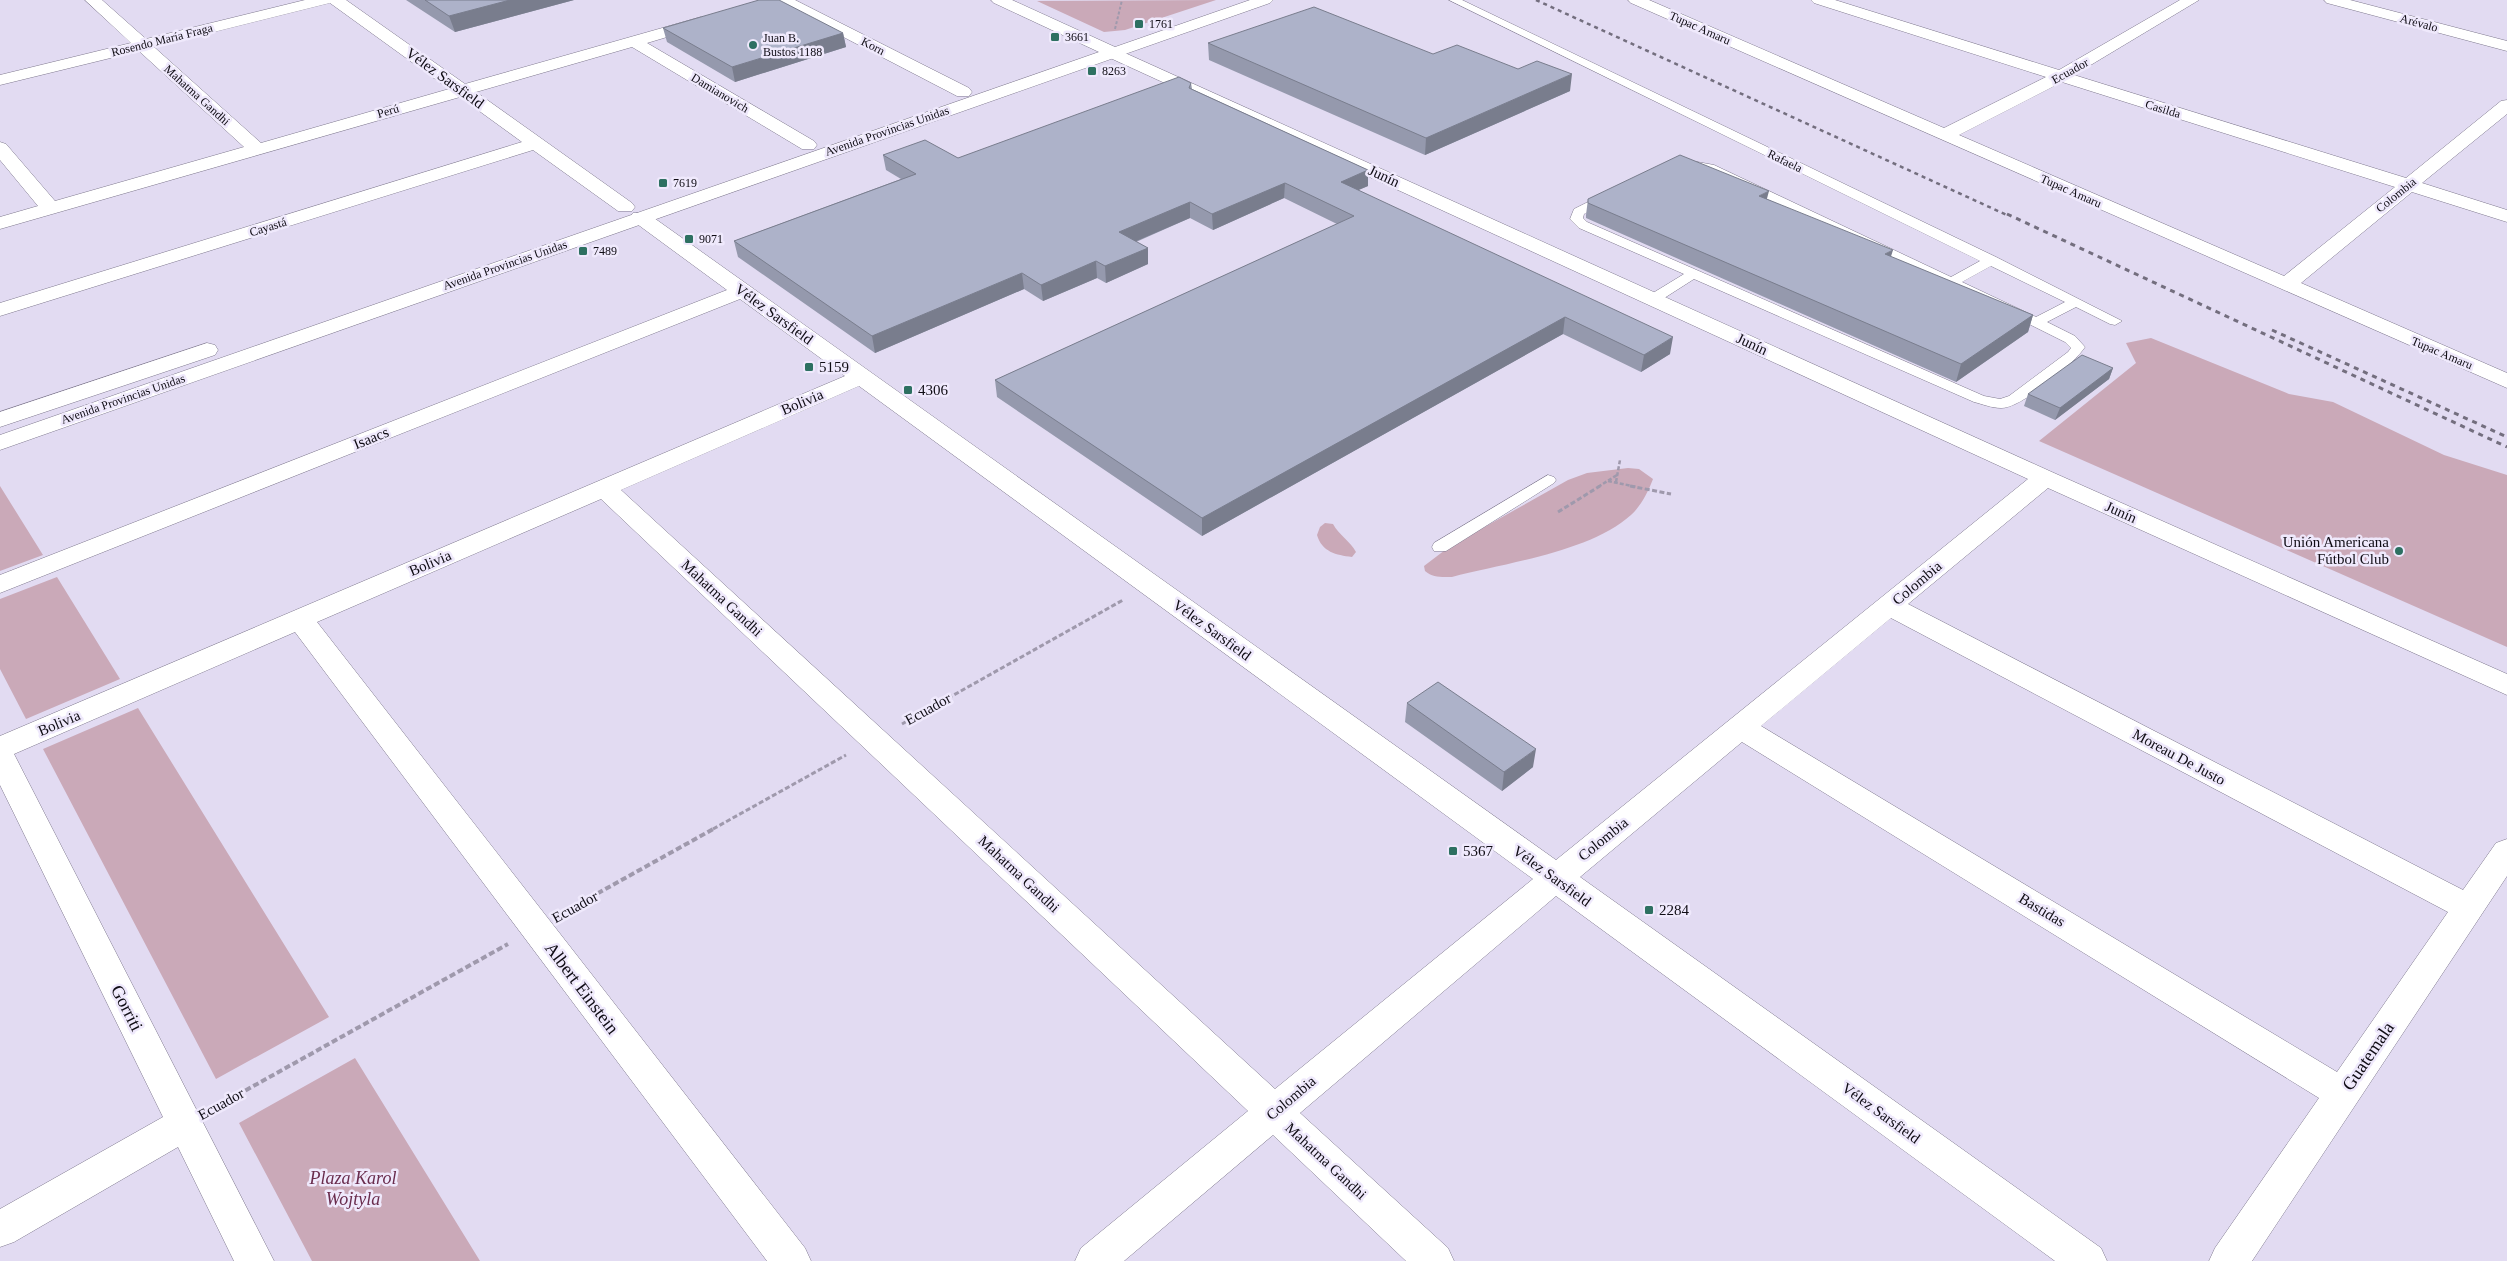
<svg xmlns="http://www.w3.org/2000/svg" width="2507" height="1261" viewBox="0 0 2507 1261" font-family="'Times New Roman',serif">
<rect width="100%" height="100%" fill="#e2dbf2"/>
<!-- green -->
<path fill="#caa9b8" d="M1216 0 1125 30 1104 32 1037 1Z
M2151 338 2289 394 2333 402 2444 455 2507 475V647L2039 441 2136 363 2126 343Z
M1628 468 1639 469 1653 479C1648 492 1641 506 1631 515 1590 552 1505 563 1452 577 1441 577 1433 578 1425 571L1424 566 1449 547 1568 480 1587 473Z
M0 486 43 555 0 571Z
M1325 523 1333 524C1339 535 1350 541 1356 552L1352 557C1336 555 1322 552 1317 535L1320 527Z
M57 577 120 679 26 719 0 669V599Z
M138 708 329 1017 216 1079 43 749Z
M355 1058 480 1261H312L239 1123Z"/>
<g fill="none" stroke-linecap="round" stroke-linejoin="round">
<defs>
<path id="lane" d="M1449 0H1462L1996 257 2122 321 2115 325 2110 324 2076 307 2047 322 2075 336 2085 347C2075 363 2020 409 2001 408 1992 408 1982 404 1974 402L1694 279 1658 302H1648L1646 299 1648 296 1684 274 1579 228 1570 219 1574 209 1668 162 1681 159 1714 165 1951 277 1980 261ZM1681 167 1707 171 2031 325 2065 342 2071 348 2068 352 2009 396 2000 399 1984 396 1587 222 1583 218 1584 214ZM1991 266 2065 302 2036 317 1962 282Z
M1548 475 1554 477 1556 480 1554 483 1446 551H1434L1432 547 1434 543Z"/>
<path id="street" d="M85 0H102L146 39 305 0H346L465 84 701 17 709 22 707 25 647 43 814 141 817 145 814 149H802L632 47 476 92 632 203 635 207 632 211H618L533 150 0 316V303L522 142 460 97 0 229V217L38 206 0 160V142L6 144 55 201 244 147 139 51 0 85V75L131 43ZM330 3 449 89 261 143 154 47Z
M775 0H795L969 88 972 92 969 96H957L778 3Z
M1628 0H1649L1944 128 2046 77 1814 3 1811 0H1835L2059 70 2180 0H2199L2074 75 2406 178 2501 101 2507 100V114L2422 183 2507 210V222L2412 192 2301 283 2507 373V388L1631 3ZM2062 82 2395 187 2284 276 1959 135Z
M2324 0H2350L2507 41V51L2327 3Z
M1114 48 2054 473 2507 674V695L2048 488 1908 604 2463 890 2496 843 2507 839V876L2252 1261H2209L2215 1248 2319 1098 1742 742 1580 877 2101 1248 2107 1261H2055L1556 896 1300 1113 1448 1248 1454 1261H1406L1273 1135 1124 1261H1075L1081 1248 1248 1111 601 499 317 622 805 1248 811 1261H767L295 632 14 754 274 1261H234L178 1147 14 1242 0 1247V1209L163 1117 0 785V736L845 376 740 299 0 593V575L727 290 633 221 630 217 633 213H647L1556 860 2028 479 1108 57 1106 53 1108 49ZM859 386 1533 879 1275 1089 621 490ZM1891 618 2448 912 2337 1072 1761 726Z"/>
<path id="secondary" d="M991 0H1012L1115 47 1250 0H1273L1270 3 0 450V435L1099 52 994 3Z
M207 343 215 345 218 350 215 355 0 427V412Z"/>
</defs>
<!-- lane casing -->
<use href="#lane" stroke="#7f798e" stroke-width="1"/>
<!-- street casing -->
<use href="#street" stroke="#7f798e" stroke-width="1"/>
<!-- secondary casing -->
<use href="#secondary" stroke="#7f798e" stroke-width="1"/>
<!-- path-far3 -->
<path stroke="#9f99ac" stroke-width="2" stroke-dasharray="3 2" stroke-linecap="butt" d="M1115 29 1122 0"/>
<!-- path-far2 -->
<path stroke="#9f99ac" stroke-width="2.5" stroke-dasharray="4 2" stroke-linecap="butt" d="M1608 481 1637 487
M1616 482 1620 460
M1598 487 1617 475"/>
<!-- path-far1 -->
<path stroke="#9f99ac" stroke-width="3" stroke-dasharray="5 2.5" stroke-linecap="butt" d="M1630 486 1671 494
M1558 512 1600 486
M902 724 1123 600
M713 829 846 755"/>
<!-- path -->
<path stroke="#9f99ac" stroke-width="4" stroke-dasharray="6 3" stroke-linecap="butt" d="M566 911 715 828
M214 1108 508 944"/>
<!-- lane -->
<use href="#lane" fill="#fff" fill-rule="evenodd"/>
<!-- street -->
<use href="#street" fill="#fff" fill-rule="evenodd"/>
<!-- secondary -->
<use href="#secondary" fill="#fff" fill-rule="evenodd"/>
<!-- rail-far1 -->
<path stroke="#736e7e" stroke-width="2.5" stroke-dasharray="4 4" stroke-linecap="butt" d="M1536 0 2009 216"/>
<!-- rail -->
<path stroke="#736e7e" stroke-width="3" stroke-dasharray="5 5" stroke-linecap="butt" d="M2007 214 2507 447
M2272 330 2507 437"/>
</g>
<!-- wall -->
<path fill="#9599ad" d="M406 0H574L455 32Z
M663 28 843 33 846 47 735 82 667 42Z
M1208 43 1433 54 1570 91 1425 155 1209 60Z
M1191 83 1192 89 1368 170V186L1358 190 1670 354 1641 372 1563 334 1202 536 997 397 995 380 1337 224 1284 198 1213 230 1190 218 1136 242 1148 248V264L1106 283 1097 278 1043 301 1024 289 875 353 738 257 734 241 901 179 886 170 883 155 958 158Z
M1588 199H1767L1891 257 2033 315 2028 332 1956 382 1586 218V215Z
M2113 368 2109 379 2055 420 2024 406 2028 394Z
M1407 703 1533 767 1502 791 1405 722Z"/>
<!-- shaded-wall -->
<path fill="#797d8d" d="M510 0H574L455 32 449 16Z
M843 33 846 47 735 82 732 67Z
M1572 74 1570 91 1425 155 1426 138Z
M1368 170V186L1340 198 1341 182Z
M1285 183 1284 198 1213 230 1212 214Z
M1769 191 1765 206 1759 196Z
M1190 202V218L1120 248 1119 232Z
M1148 248V264L1106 283 1105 266Z
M1893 250 1888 266 1885 254Z
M1096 261 1097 278 1043 301 1041 285Z
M1022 273 1024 289 875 353 872 336Z
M2033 315 2028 332 1956 382 1961 364Z
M1565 317 1563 334 1202 536V518Z
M1673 337 1670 354 1641 372 1644 355Z
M2113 368 2109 379 2055 420 2060 408Z
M1536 749 1533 767 1502 791 1504 772Z"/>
<!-- building -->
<path fill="#adb2c9" stroke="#797d8d" d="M425 0H510L449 16Z
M759 0H779L843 33 732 67 663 28Z
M1314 7 1433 54 1457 45 1518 69 1537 61 1572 74 1426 138 1208 43Z
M1179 77 1191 83 1189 88 1368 170 1341 182 1673 337 1644 355 1565 317 1202 518 995 380 1354 216 1285 183 1212 214 1190 202 1119 232 1148 248 1105 266 1096 261 1041 285 1022 273 872 336 734 241 916 174 883 155 925 140 958 158Z
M1680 155 1769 191 1759 196 1893 250 1885 254 2033 315 1961 364 1588 203V199Z
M2082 355 2113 368 2060 408 2028 394Z
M1438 682 1536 749 1504 772 1407 703Z"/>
<!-- markers -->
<g fill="#2d7061" stroke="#efe9fc" stroke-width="2">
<rect x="1134" y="19" width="10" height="10" rx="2.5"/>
<rect x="1050" y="32" width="10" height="10" rx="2.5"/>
<circle cx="753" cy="45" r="5"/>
<rect x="1087" y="66" width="10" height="10" rx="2.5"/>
<rect x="658" y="178" width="10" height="10" rx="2.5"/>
<rect x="684" y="234" width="10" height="10" rx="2.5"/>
<rect x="578" y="246" width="10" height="10" rx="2.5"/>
<rect x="804" y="362" width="10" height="10" rx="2.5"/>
<rect x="903" y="385" width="10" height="10" rx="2.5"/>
<circle cx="2399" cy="551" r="5"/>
<rect x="1448" y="846" width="10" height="10" rx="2.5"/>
<rect x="1644" y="905" width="10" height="10" rx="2.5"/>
</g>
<g text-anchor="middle" stroke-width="5" stroke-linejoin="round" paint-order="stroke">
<!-- far-street labels -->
<g font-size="12" fill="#0f0c14" stroke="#efe9fc">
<text transform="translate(2419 23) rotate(15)" y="4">Arévalo</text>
<text transform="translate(1700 28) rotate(24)" y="4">Tupac Amaru</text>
<text transform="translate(162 40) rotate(-14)" y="4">Rosendo María Fraga</text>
<text transform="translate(873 46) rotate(27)" y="4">Korn</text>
<text transform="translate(2070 71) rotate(-29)" y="4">Ecuador</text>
<text transform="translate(720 93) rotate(31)" y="4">Damianovich</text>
<text transform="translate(197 95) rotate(42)" y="4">Mahatma Gandhi</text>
<text transform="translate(2163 109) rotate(17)" y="4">Casilda</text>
<text transform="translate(388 111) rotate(-16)" y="4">Perú</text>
<text transform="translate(887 131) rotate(-19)" y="4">Avenida Provincias Unidas</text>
<text transform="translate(1785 161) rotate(26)" y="4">Rafaela</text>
<text transform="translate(2071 191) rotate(24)" y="4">Tupac Amaru</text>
<text transform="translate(2396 195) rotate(-39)" y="4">Colombia</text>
<text transform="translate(268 227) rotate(-17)" y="4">Cayastá</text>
<text transform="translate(505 265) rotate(-19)" y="4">Avenida Provincias Unidas</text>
<text transform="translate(2442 353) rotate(23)" y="4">Tupac Amaru</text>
<text transform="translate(123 399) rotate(-19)" y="4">Avenida Provincias Unidas</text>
</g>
<!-- far-poi labels -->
<g font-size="12" fill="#0f0c14" stroke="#efe9fc" text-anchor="start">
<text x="1149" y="28">1761</text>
<text x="1065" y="41">3661</text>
<text x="763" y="42">Juan B.<tspan x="763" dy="14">Bustos 1188</tspan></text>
<text x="1102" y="75">8263</text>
<text x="673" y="187">7619</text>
<text x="699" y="243">9071</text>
<text x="593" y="255">7489</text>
</g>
<!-- street labels -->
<g font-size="15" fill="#0f0c14" stroke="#efe9fc">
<text transform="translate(445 78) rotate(36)" y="5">Vélez Sarsfield</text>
<text transform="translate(1384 176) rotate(25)" y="5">Junín</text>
<text transform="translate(774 314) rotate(36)" y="5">Vélez Sarsfield</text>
<text transform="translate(1752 344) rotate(25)" y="5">Junín</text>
<text transform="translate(802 402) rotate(-23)" y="5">Bolivia</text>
<text transform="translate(371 438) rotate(-22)" y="5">Isaacs</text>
<text transform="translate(2121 512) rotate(24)" y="5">Junín</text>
<text transform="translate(430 563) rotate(-23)" y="5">Bolivia</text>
<text transform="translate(1917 583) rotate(-40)" y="5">Colombia</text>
<text transform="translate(722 598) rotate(43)" y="5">Mahatma Gandhi</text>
<text transform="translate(1212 630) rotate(36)" y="5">Vélez Sarsfield</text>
<text transform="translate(928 709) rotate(-29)" y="5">Ecuador</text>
<text transform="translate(59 723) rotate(-23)" y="5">Bolivia</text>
<text transform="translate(2179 757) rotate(28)" y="5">Moreau De Justo</text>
<text transform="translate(1603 839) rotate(-39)" y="5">Colombia</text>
<text transform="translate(1019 874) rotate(43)" y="5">Mahatma Gandhi</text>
<text transform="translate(1552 876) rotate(36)" y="5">Vélez Sarsfield</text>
<text transform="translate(575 907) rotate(-29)" y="5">Ecuador</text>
<text transform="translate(2042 910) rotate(31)" y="5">Bastidas</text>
<text transform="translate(1291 1098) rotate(-40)" y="5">Colombia</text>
<text transform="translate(221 1104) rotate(-29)" y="5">Ecuador</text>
<text transform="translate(1881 1113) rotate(36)" y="5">Vélez Sarsfield</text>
<text transform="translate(1326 1161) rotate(43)" y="5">Mahatma Gandhi</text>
</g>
<!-- poi labels -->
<g font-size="15" fill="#0f0c14" stroke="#efe9fc" text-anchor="start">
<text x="819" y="372">5159</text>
<text x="918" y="395">4306</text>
<text x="2389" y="547" text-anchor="end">Unión Americana<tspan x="2389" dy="17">Fútbol Club</tspan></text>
<text x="1463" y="856">5367</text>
<text x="1659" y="915">2284</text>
</g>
<!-- near-street labels -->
<g font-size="18" fill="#0f0c14" stroke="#efe9fc">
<text transform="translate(582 988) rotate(53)" y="6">Albert Einstein</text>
<text transform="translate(127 1008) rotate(63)" y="6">Gorriti</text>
<text transform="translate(2368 1056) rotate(-56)" y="6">Guatemala</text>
</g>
<!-- near-park labels -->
<g font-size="18" font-style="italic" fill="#692c4d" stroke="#efe9fc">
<text x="353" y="1184">Plaza Karol<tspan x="353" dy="21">Wojtyla</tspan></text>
</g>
</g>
</svg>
